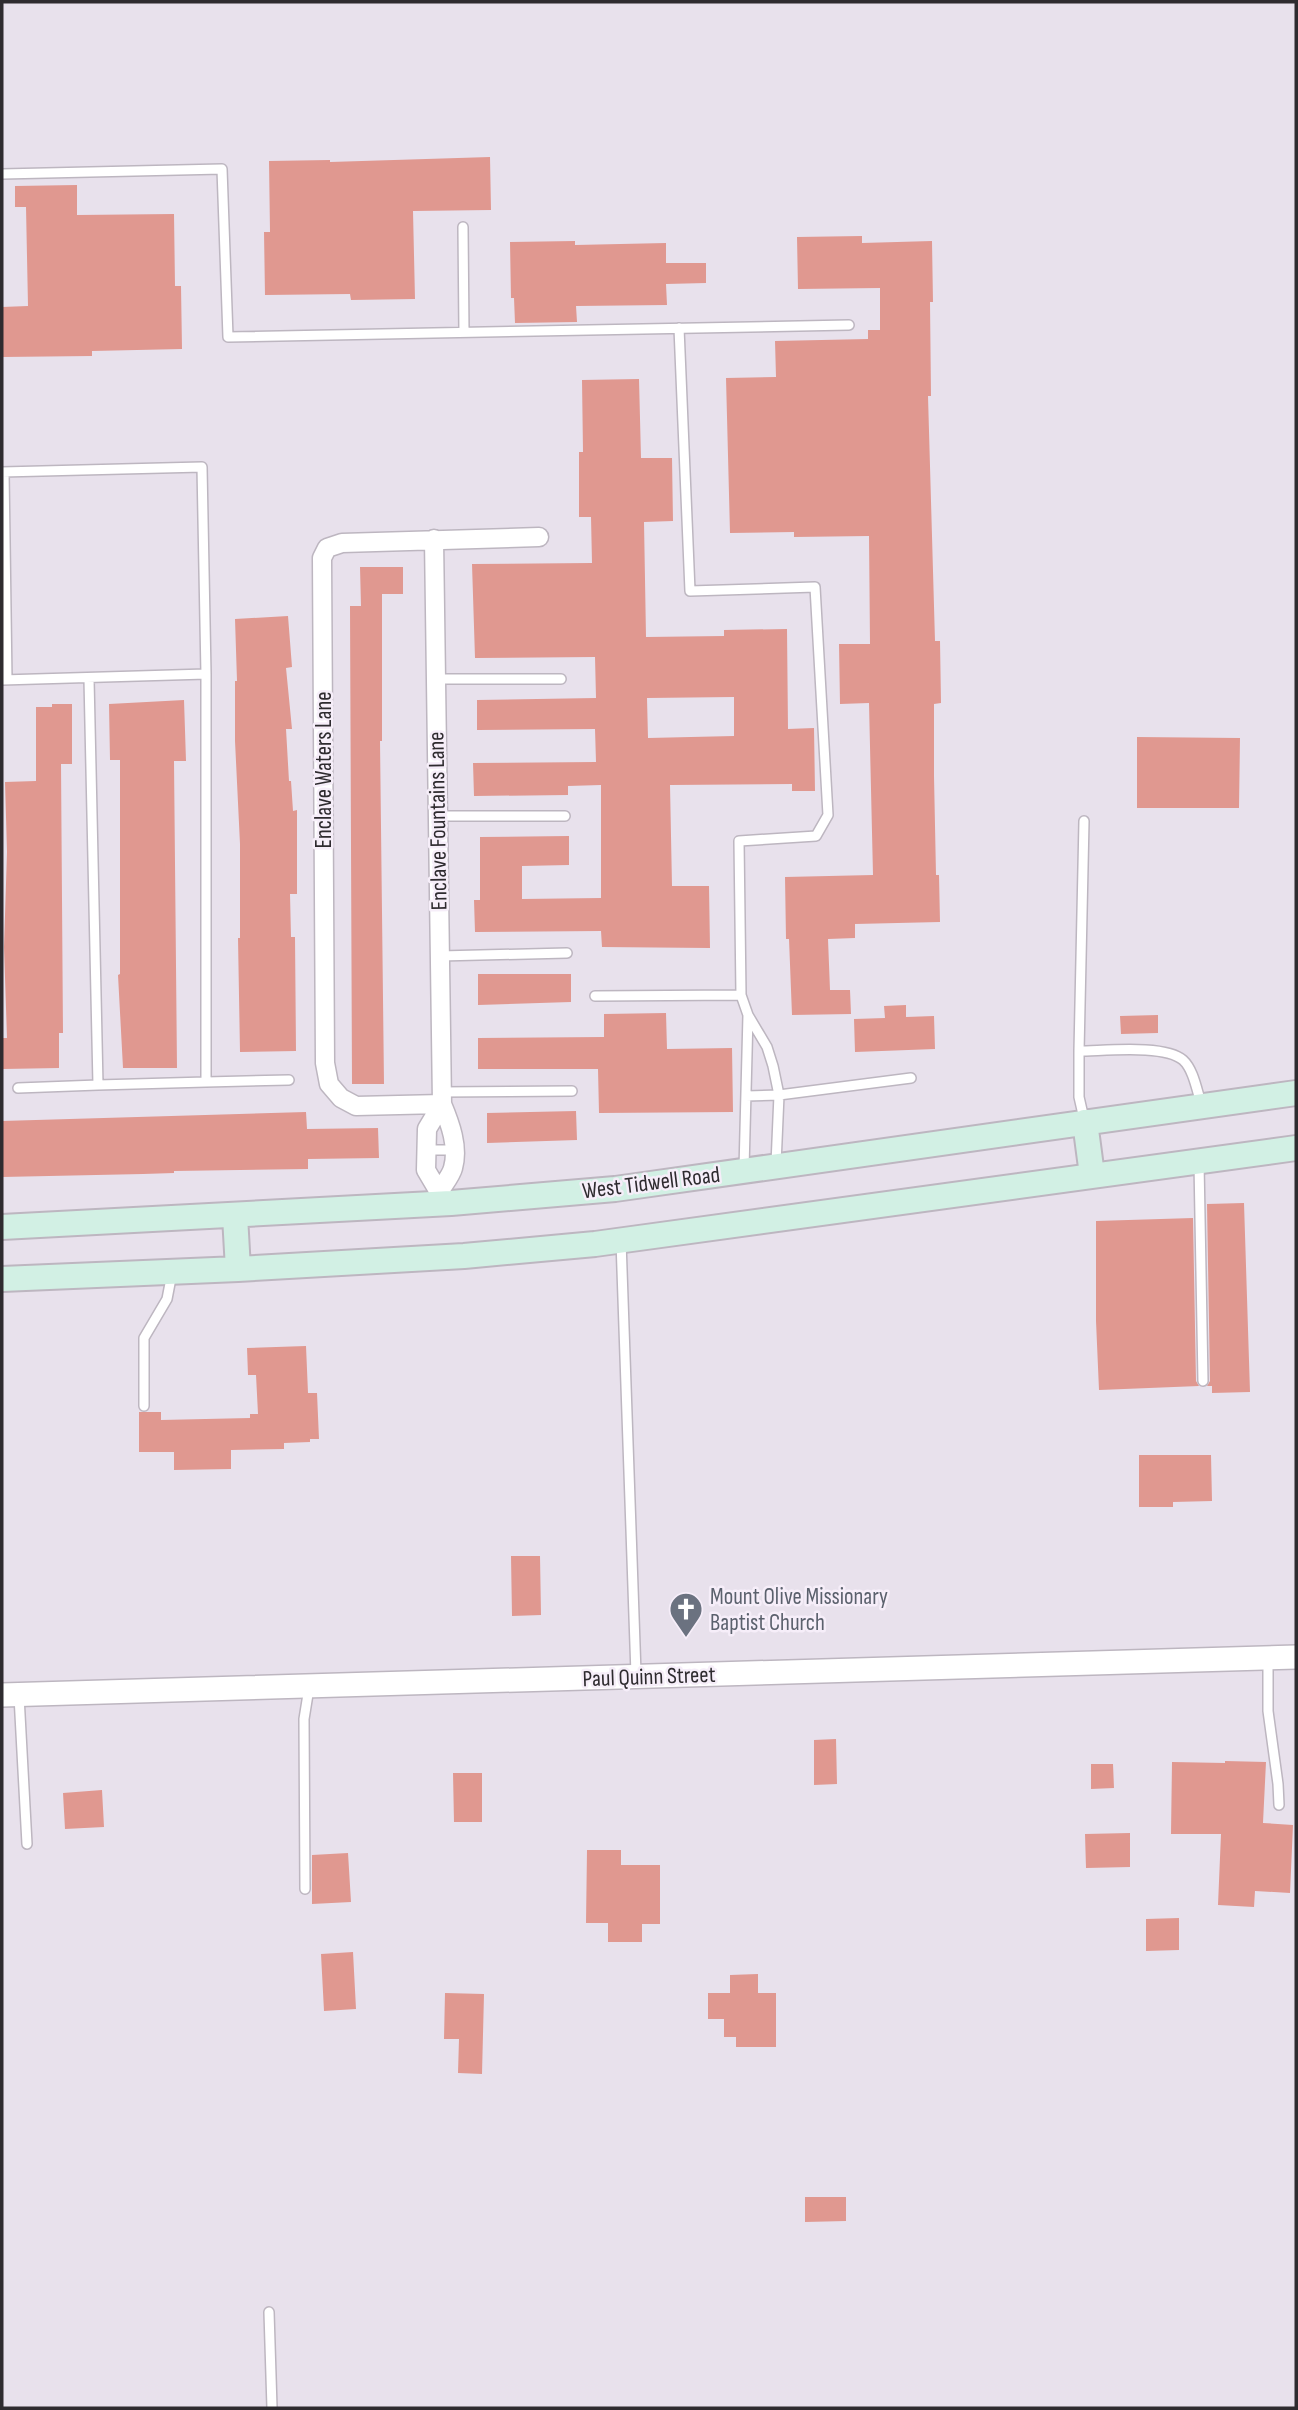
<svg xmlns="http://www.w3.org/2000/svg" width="1298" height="2410" viewBox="0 0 1298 2410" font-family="'Sofia Sans Condensed',sans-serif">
<rect width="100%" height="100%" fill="#e8e1ec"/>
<!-- building -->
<path fill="#e09890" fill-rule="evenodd" d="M490 157 491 210 413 211 415 299 351 300 350 294 265 295 264 232H270L269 161 330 160V162Z
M77 185V215L174 214 175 286H181L182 349 92 351V356L2 357V307L28 306 26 207H15V186Z
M862 236V243L932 241 933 302H930L931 396H928L935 641H940L941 703 934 704V776L936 875H939L940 922 855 924V938L828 939 830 990H850L851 1014 792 1015 789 939H786L785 877 873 875 869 703 840 704 839 644H870L869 536 794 537V532L730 533 726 378 776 377 775 341 868 339V330H880V288L798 289 797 237Z
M575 241V245L666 243V263H706V283L666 284 667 305 576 306 577 322 515 323 514 298H511L510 242Z
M639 379 641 458H672L673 521 644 522 646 637 724 636V630L787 629 788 729 814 728 815 791H792V784L670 785 672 886H709L710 948 602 947 601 931 475 932 474 900H480V837L569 836V865L522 866V899L601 898V785L568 786V795L474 796 473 763 596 762 595 729 477 730V700L596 698 595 657 475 658 472 564 592 563 591 517H579V452H583L582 380ZM734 697V736L648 738 647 698Z
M360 567H403V594H382V741H380L384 1084H352L350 606H361Z
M288 616 292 667 286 668 292 729H286L289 781H291L293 811 297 810V894H290L291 937H295L296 1051 240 1052 238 938H240V844L235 741V681H237L235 619Z
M184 700 186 761H174L177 1068H123L118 975 120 974V760H110L109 704Z
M52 704H72V764H61L63 1033H59V1068L3 1069 2 1038H7L4 947 7 852 5 782 36 781V707H52Z
M1137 737 1240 738 1239 808H1137Z
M478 974H571V1002L478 1005Z
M906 1005V1017L934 1016 935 1049 855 1052 854 1019 885 1018 884 1006Z
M666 1013 667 1049 732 1048 733 1112 599 1113 598 1069H478V1038L604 1037V1014Z
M1158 1015V1033L1121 1034 1120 1016Z
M576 1111 577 1140 487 1143V1113Z
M306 1112 307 1129 378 1128 379 1158 308 1159V1169L174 1171V1173L143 1174 2 1177V1121Z
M1244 1203 1250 1392 1212 1393V1386H1207L1210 1381 1207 1204Z
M1193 1218 1196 1381 1199 1386 1099 1390 1096 1321V1221Z
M306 1346 308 1393H317L319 1439H310V1442L284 1443V1449L231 1450V1469L174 1470V1452H139V1412H161V1420L250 1418V1414H258L256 1375H248L247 1348Z
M1139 1455H1211L1212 1501 1173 1502V1507H1139Z
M511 1556H540L541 1615 512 1616Z
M836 1739 837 1784 814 1785V1740Z
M1225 1761 1266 1762 1263 1823 1293 1825 1290 1893 1255 1891 1254 1907 1218 1905 1221 1834H1171L1172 1762 1225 1763Z
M1091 1764H1113L1114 1788 1091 1789Z
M453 1773H482V1822H454Z
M102 1790 104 1827 65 1829 63 1793Z
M1130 1833V1867L1086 1868 1085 1834Z
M587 1850H621V1865H660V1924H642V1942H608V1923H586Z
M348 1853 351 1902 312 1904V1855Z
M1179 1918V1950L1146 1951V1919Z
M353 1952 356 2009 324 2011 321 1954Z
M758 1974V1993H776V2047H736V2037H724V2019H708V1993H730V1975Z
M445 1993 484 1994 482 2074 458 2073 459 2039H444Z
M805 2197H846V2221L805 2222Z"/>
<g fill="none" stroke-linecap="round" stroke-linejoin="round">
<defs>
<path id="service" d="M2 174 222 169 228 337 849 325
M463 227 464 332
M679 328 690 591 815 587 828 815 816 836 739 841 741 995 748 1015 767 1047 773 1066 779 1095 776 1164
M2 472 202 467 206 674
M4 472 7 680
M436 679H561
M2 680 206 674V1082L98 1085 89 679
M437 816H565
M440 956 567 953
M595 996 741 995
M1079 1051 1084 821
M206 1082 289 1080
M18 1088 98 1085
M441 1092 572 1091
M746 1096 779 1095 911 1078
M1084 1119 1079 1097V1051C1103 1051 1165 1044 1183 1060 1194 1070 1197 1092 1202 1106
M426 1150H453
M1199 1163 1203 1381
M744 1169 748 1015
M621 1241 636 1674
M144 1406V1338L167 1299 172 1273
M1268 1659V1711L1278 1784 1279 1805
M19 1696 27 1844
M305 1889 304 1719 309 1688
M269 2312 272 2408"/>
<path id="minor" d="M434 539 442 1104C450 1123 459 1147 453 1168 451 1176 443 1185 439 1192
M442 1104 356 1106 341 1098 329 1084 325 1063 322 558 327 548 342 543 539 537
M439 1201V1192L426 1170 427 1129 442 1104"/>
<path id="tertiary" d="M2 1695 1296 1657"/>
<path id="secondary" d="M1085 1122 1092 1175
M235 1216 238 1269
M2 1227 451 1203 615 1189 1296 1093
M2 1279 238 1269 464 1256 595 1244 1296 1148"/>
</defs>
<!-- service casing -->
<use href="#service" stroke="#bdb6c0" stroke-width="12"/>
<!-- minor casing -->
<use href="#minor" stroke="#bdb6c0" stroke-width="21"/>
<!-- tertiary casing -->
<use href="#tertiary" stroke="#bdb6c0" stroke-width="26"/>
<!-- secondary casing -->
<use href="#secondary" stroke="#bdb6c0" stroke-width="28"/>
<!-- service -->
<use href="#service" stroke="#fff" stroke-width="9"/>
<!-- minor -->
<use href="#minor" stroke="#fff" stroke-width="18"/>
<!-- tertiary -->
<use href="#tertiary" stroke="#fff" stroke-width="23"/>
<!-- secondary -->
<use href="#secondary" stroke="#d2f0e4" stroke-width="24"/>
</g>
<!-- icons -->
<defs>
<symbol id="church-pin" viewBox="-11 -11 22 30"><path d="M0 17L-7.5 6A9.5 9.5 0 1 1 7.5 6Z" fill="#6b7280" stroke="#f6eef9"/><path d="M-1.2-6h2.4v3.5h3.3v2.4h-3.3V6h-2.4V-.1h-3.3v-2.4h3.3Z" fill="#fff"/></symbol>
</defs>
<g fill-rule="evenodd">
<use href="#church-pin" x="667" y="1590" width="38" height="52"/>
</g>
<g text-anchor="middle" stroke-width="5" stroke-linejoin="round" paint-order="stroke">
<!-- street labels -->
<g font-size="23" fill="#2e2b2f" stroke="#f6eef9">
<text transform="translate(323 770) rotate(-90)" y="8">Enclave Waters Lane</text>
<text transform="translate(437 821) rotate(-91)" y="8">Enclave Fountains Lane</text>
<text transform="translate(651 1182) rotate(-7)" y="8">West Tidwell Road</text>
<text transform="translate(649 1676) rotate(-2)" y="8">Paul Quinn Street</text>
</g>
<!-- worship labels -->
<g font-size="23" fill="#5b616d" stroke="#f6eef9" text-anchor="start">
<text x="710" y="1604">Mount Olive Missionary<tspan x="710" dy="26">Baptist Church</tspan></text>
</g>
</g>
<!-- border -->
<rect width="1298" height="2410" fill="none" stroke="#2e2b2f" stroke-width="7"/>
</svg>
